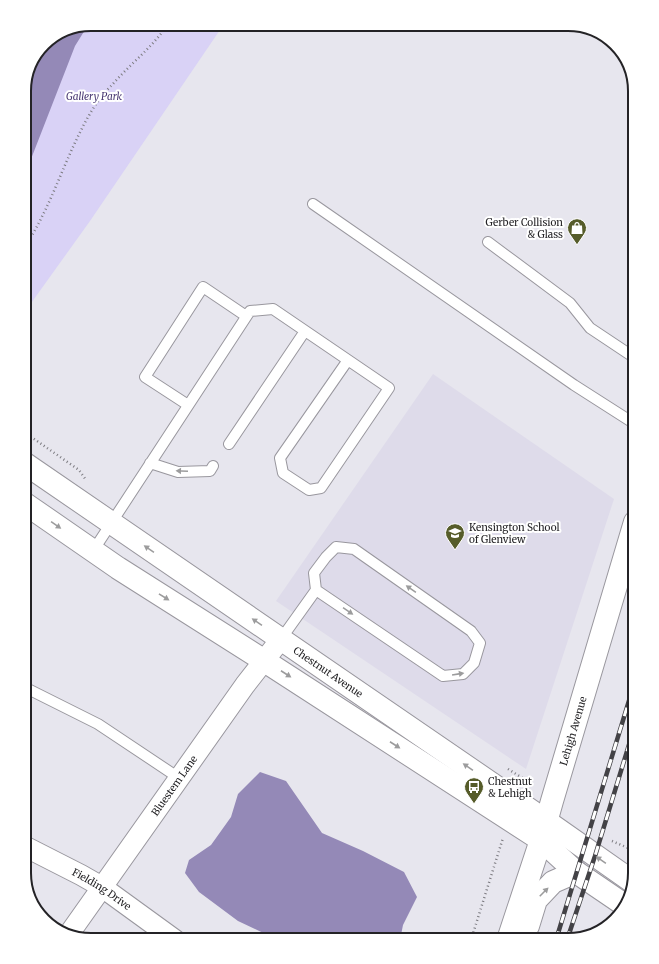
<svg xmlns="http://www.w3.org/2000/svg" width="659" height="964" viewBox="0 0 659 964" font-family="Merriweather,serif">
<rect width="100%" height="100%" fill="#e7e6ee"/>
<!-- built -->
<path fill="#dedbea" d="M433 374 614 499 526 769 276 601Z"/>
<!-- green -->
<path fill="#d9d2f6" d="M91 24H224L90 221 24 313V86L47 41Z"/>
<!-- water -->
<path fill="#9489b7" d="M88 25 75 46 24 177V86L47 41Z
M260 772 286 781 322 833 363 851 404 872 417 897 403 925 400 940H278L238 921 199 892 185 873 189 860 211 845 231 817 238 794Z"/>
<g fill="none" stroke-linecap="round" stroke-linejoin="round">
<defs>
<path id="lane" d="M313 204 574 385 635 424
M488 242 570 303 590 328 635 358
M188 405 145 377 203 287 246 316
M229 444 305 331
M150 463 178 472 210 471 213 466
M93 551 250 311 273 309 389 388 321 488 309 490 283 473 280 458 348 360
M281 639 316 590 314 573 326 557 336 547 354 549 471 631 480 643 474 663 463 674 443 676 316 590
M24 687 98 724 179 778"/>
<g id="street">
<path id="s1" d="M24 846 81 875 102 887 175 940"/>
<path id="s2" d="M69 934 245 685 281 639"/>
</g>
<g id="secondary">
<path id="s3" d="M24 463 546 821 633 882"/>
<path d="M24 503 118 568 263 660 541 840 576 872 626 906"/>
<path d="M528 926 536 900 553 882 576 872"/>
<path id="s4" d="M508 940 541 840 552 801 635 522"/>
</g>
</defs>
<!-- lane casing -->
<use href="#lane" stroke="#99979e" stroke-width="12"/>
<!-- street casing -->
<use href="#street" stroke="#99979e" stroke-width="22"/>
<!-- secondary casing -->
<use href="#secondary" stroke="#99979e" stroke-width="24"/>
<!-- path -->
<path stroke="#7c7b80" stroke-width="2.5" stroke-dasharray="1 3" stroke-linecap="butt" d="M24 248C55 202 67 147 98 101 102 95 107 90 112 85 130 64 153 47 168 24
M24 432 79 470 86 480
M508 769 524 779
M612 841 635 851
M631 856 635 845
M471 940 503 838"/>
<!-- lane -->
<use href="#lane" stroke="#fff" stroke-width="10"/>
<!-- street -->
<use href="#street" stroke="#fff" stroke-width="20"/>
<!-- secondary -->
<use href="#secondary" stroke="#fff" stroke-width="22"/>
<defs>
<path id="rail" d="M556 940 635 681
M567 940 595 856 635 725"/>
</defs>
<!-- rail casing -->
<use href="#rail" stroke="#434246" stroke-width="4.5"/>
<!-- rail -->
<use href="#rail" stroke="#fff" stroke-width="3" stroke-dasharray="9" stroke-linecap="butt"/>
</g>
<!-- one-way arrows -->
<defs><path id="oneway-solid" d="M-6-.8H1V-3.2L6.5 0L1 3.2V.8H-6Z"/></defs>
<g fill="#9c9c9d">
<use href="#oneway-solid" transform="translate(182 471) rotate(-178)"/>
<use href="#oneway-solid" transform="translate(56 525) rotate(35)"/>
<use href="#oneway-solid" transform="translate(149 549) rotate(-146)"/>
<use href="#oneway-solid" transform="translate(411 589) rotate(-145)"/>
<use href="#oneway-solid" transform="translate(164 597) rotate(32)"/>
<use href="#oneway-solid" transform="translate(348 611) rotate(34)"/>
<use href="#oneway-solid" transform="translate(257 622) rotate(-146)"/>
<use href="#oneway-solid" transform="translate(286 674) rotate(33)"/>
<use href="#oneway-solid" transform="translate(458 674) rotate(-9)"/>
<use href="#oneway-solid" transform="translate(395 745) rotate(33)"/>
<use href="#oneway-solid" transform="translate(468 767) rotate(-146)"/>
<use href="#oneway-solid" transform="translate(601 860) rotate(-145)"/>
<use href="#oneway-solid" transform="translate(544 892) rotate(-45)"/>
</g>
<!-- icons -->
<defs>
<symbol id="shop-pin" viewBox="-11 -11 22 30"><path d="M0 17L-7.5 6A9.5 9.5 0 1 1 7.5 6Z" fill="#565c2a" stroke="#fff"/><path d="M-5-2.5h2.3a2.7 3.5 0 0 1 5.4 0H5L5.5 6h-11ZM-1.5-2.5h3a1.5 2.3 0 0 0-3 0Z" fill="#fff"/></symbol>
<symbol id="school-pin" viewBox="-11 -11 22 30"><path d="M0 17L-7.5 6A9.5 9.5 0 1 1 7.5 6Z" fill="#565c2a" stroke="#fff"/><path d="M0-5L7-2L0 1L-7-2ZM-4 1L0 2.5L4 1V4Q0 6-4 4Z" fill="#fff"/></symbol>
<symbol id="bus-pin" viewBox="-11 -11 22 30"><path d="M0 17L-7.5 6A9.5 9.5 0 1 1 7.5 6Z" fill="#565c2a" stroke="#fff"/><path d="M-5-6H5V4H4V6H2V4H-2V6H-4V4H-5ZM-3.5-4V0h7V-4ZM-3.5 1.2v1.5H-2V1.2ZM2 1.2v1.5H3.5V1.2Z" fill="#fff"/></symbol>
</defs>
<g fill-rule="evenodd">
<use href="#shop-pin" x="566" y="217" width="22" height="30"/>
<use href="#school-pin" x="444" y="522" width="22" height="30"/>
<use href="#bus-pin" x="463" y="776" width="22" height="30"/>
</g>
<g text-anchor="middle" stroke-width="4" stroke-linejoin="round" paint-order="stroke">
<!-- park labels -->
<g font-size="10" font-style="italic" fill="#473671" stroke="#fff">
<text x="94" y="100">Gallery Park</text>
</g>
<!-- poi labels -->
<g font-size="10" fill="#242326" stroke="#fff" text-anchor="start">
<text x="563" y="226" text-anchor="end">Gerber Collision<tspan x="563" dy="12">&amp; Glass</tspan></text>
<text x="469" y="531">Kensington School<tspan x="469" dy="12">of Glenview</tspan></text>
<text x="488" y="785">Chestnut<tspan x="488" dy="12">&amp; Lehigh</tspan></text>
</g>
<!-- street labels -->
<g font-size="10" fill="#242326" stroke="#fff">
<text dy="4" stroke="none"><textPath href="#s3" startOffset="369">Chestnut Avenue</textPath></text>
<text dy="4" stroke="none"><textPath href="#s4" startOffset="219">Lehigh Avenue</textPath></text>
<text dy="4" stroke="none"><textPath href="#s2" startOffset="182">Bluestem Lane</textPath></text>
<text dy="4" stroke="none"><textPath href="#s1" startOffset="89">Fielding Drive</textPath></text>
</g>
</g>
<!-- crop -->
<path d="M0 0H659V964H0ZM91 31H568A60 60 0 0 1 628 91V873A60 60 0 0 1 568 933H91A60 60 0 0 1 31 873V91A60 60 0 0 1 91 31Z" fill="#fff" fill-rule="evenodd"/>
<path fill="none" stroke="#242326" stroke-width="2" d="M91 31H568A60 60 0 0 1 628 91V873A60 60 0 0 1 568 933H91A60 60 0 0 1 31 873V91A60 60 0 0 1 91 31Z"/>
</svg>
